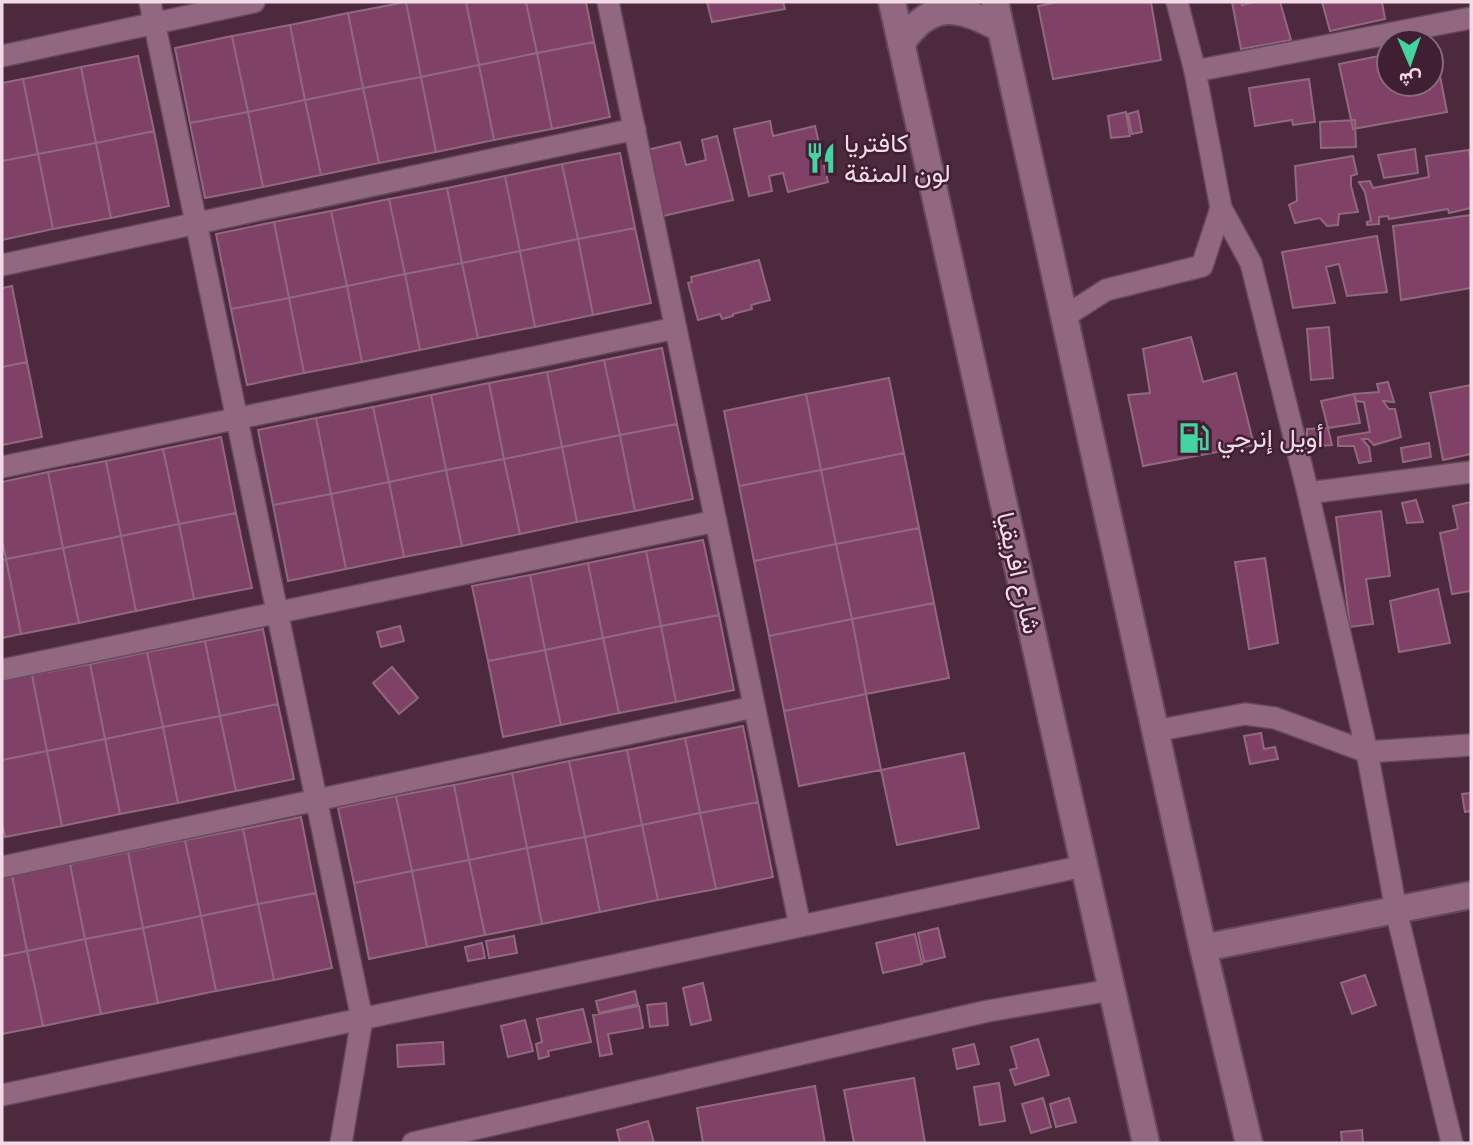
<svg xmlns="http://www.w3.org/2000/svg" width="1473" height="1145" viewBox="0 0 1473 1145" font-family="Spectral,Vazirmatn,serif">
<rect width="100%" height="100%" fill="#4c293d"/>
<!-- building -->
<path fill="#804167" stroke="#91697f" stroke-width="2" d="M406 2 421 77 363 88 348 13Z
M406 2H466L479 65 421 77Z
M466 2H526L537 53 479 65Z
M526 2H586L594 42 537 53Z
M707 2H783L785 9 712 22Z
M1058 2H1151L1161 60 1053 79 1038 6Z
M1232 2H1241L1242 5 1254 2H1280L1291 40 1241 49Z
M1322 2H1382L1385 19 1330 31Z
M348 13 363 88 305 100 290 25Z
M290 25 305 100 248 112 232 36Z
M232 36 248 112 190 123 175 48Z
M594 42 610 117 552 129 537 53Z
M1431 45H1434L1447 112 1353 129 1339 64 1389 54V84H1431Z
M537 53 552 129 494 140 479 65Z
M138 56 154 131 96 143 81 67Z
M479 65 494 140 436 152 421 77Z
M81 67 96 143 38 154 23 79Z
M421 77 436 152 379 163 363 88Z
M23 79 38 154 2 161V83Z
M1309 79 1315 122 1293 125 1292 120 1255 126 1249 88Z
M363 88 379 163 321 175 305 100Z
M305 100 321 175 263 187 248 112Z
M1138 111 1142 132 1132 134 1128 114Z
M248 112 263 187 205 198 190 123Z
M1126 112 1130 136 1111 138 1108 116Z
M1355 120 1356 147 1321 148 1320 122Z
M770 121 773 136 815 126 828 182 788 192 783 173 769 176 772 191 749 196 734 129Z
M154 131 169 206 111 218 96 143Z
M717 136 733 200 663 216 647 150 680 142 686 165 706 160 702 140Z
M96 143 111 218 53 229 38 154Z
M1415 149 1418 173 1384 178 1378 155Z
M1469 150 1471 164V208L1449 213 1448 209 1389 219 1388 216 1379 217V224L1367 225V222L1371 221 1365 192 1359 182 1370 181 1373 188 1429 177 1426 156Z
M620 153 635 228 578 239 562 164Z
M38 154 53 229 2 240V161Z
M1353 156 1357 174 1351 176V186L1358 212 1339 214 1338 225 1327 226 1320 218 1295 223 1289 205 1297 201 1295 166Z
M562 164 578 239 520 251 505 176Z
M505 176 520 251 462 263 447 188Z
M447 188 462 263 405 274 389 199Z
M389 199 405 274 347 286 331 211Z
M331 211 347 286 289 298 274 222Z
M1471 215V288L1401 300 1393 226Z
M274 222 289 298 231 309 216 234Z
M635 228 651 303 593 315 578 239Z
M1377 236 1387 292 1347 296 1339 264 1326 267 1335 303 1293 308 1282 252Z
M578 239 593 315 535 327 520 251Z
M520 251 535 327 478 338 462 263Z
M759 260 770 300 751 305 752 309 733 314V316L722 319 720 314 698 320 688 283 692 282 691 277Z
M462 263 478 338 420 350 405 274Z
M405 274 420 350 362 362 347 286Z
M12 286 27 362 2 367V288Z
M347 286 362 362 304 373 289 298Z
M289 298 304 373 247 385 231 309Z
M1329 327 1333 378 1311 380 1307 329Z
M1191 337 1203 382 1236 373 1254 445 1143 466 1128 395 1150 393 1143 349Z
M662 348 677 424 620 435 604 360Z
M604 360 620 435 562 447 547 372Z
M27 362 42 437 2 445V367Z
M547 372 562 447 504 459 489 383Z
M889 378 904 453 821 470 806 394Z
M1388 382 1394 402 1383 401 1389 409H1395L1401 437 1374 445 1368 439H1362L1369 447 1371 461 1359 463 1354 446H1338V437L1370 432 1364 402 1356 401 1354 394 1379 392 1377 384Z
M489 383 504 459 446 470 431 395Z
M1471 385V454L1443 460 1430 393Z
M806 394 821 470 739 486 724 411Z
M1354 394 1360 423 1328 428 1321 401Z
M431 395 446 470 389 482 373 407Z
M373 407 389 482 331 494 316 418Z
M316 418 331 494 273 505 258 430Z
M677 424 693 499 635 511 620 435Z
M1328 428 1332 445 1307 447V429Z
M620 435 635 511 577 522 562 447Z
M221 437 236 513 179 524 163 449Z
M1429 443 1431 457 1403 462 1401 448Z
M562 447 577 522 520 534 504 459Z
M163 449 179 524 121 536 106 461Z
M904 453 919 528 836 544 821 470Z
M504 459 520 534 462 546 446 470Z
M106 461 121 536 63 548 48 472Z
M446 470 462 546 404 557 389 482Z
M821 470 836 544 754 561 739 486Z
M48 472 63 548 6 559 2 541V482Z
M389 482 404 557 346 569 331 494Z
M331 494 346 569 288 581 273 505Z
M1416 500 1423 522 1407 523 1402 503Z
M1471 502V591L1452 594 1440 533 1458 529 1453 506Z
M1381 511 1390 576 1366 579 1373 624 1350 627 1336 517Z
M236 513 252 588 194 599 179 524Z
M179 524 194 599 136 611 121 536Z
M919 528 934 603 852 619 836 544Z
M121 536 136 611 79 623 63 548Z
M703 540 719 615 661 626 646 551Z
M836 544 852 619 769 636 754 561Z
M63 548 79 623 21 634 6 559Z
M646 551 661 626 603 638 588 563Z
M1265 558 1278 643 1249 649 1235 562Z
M6 559 21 634 2 638V560Z
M588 563 603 638 545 650 530 575Z
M530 575 545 650 488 661 472 586Z
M1438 589 1450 643 1399 652 1390 601Z
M934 603 949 678 866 694 852 619Z
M719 615 734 690 676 702 661 626Z
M852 619 866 694 784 711 769 636Z
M400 626 404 641 381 647 377 632Z
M661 626 676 702 619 713 603 638Z
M263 629 278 704 220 716 205 641Z
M603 638 619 713 561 725 545 650Z
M205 641 220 716 163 727 147 652Z
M545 650 561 725 503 737 488 661Z
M147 652 163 727 105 739 90 664Z
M90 664 105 739 47 751 32 675Z
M392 667 418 698 399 714 373 683Z
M32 675 47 751 2 760V681Z
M866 694 881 770 799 786 784 711Z
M278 704 294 779 236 791 220 716Z
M220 716 236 791 178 803 163 727Z
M743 726 758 802 700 813 685 738Z
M163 727 178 803 120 814 105 739Z
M1261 733 1264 749 1275 747 1278 759 1250 764 1244 736Z
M685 738 700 813 642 825 627 750Z
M105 739 120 814 62 826 47 751Z
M627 750 642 825 585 837 569 761Z
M47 751 62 826 5 837 2 823V760Z
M964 753 979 828 897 845 881 770Z
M569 761 585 837 527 848 512 773Z
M512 773 527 848 469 860 454 785Z
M454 785 469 860 412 871 396 796Z
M1471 793V811L1465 812 1462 794Z
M396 796 412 871 354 883 338 808Z
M758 802 773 877 716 889 700 813Z
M700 813 716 889 658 900 642 825Z
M301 817 316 893 258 904 243 829Z
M642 825 658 900 600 912 585 837Z
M243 829 258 904 201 916 185 840Z
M585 837 600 912 542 924 527 848Z
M185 840 201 916 143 928 128 852Z
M527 848 542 924 485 935 469 860Z
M128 852 143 928 85 939 70 864Z
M469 860 485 935 427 947 412 871Z
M70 864 85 939 27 951 12 875Z
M412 871 427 947 369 959 354 883Z
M12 875 27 951 2 956V878Z
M316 893 332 968 274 980 258 904Z
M258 904 274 980 216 991 201 916Z
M201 916 216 991 158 1003 143 928Z
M143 928 158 1003 101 1014 85 939Z
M938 928 945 957 924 962 918 933Z
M915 934 922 964 883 973 876 943Z
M514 936 517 953 489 958 486 941Z
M85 939 101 1014 43 1026 27 951Z
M482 943 485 958 468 961 465 947Z
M27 951 43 1026 2 1034V956Z
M1365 975 1376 1005 1352 1014 1341 983Z
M703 983 711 1020 691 1025 683 988Z
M635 991 638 1004 599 1013 596 1001Z
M666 1003 668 1025 650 1027 647 1005Z
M639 1006 643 1028 608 1034 612 1054 600 1056 593 1015Z
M583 1009 591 1042 548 1051 549 1056 539 1059 536 1044 542 1042 537 1019Z
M525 1020 533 1051 508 1057 501 1026Z
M1038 1039 1049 1075 1015 1085 1010 1070 1017 1068 1011 1047Z
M443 1042 444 1064 398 1067 397 1045Z
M974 1044 979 1064 957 1069 953 1049Z
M914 1078 925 1143H854L844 1090Z
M999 1083 1005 1121 980 1125 974 1087Z
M815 1086 825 1143H703L697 1108Z
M1043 1098 1051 1127 1031 1133 1022 1104Z
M1069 1098 1076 1122 1056 1127 1050 1104Z
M648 1121 654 1143H620L617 1130Z
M1362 1130 1363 1143H1342L1341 1132Z"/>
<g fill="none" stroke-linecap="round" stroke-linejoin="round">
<defs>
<path id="minor" d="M150 2 362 1019 341 1143
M608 2 800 926
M1177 2 1195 71 1221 208 1251 263 1308 493 1367 752 1396 910 1452 1143
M2 56 254 2
M1195 71 1471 18
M2 265 635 129
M1064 317 1106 290 1202 266 1221 208
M2 467 676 328
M1308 493 1471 472
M2 670 716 521
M1155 731 1245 714 1275 718 1367 752 1471 745
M2 867 754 707
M2 1095 1084 866
M413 1143 988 1011 1111 990"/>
<path id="tertiary" d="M892 2 1146 1143
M995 2 1203 948 1249 1143
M901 44C930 0 958 5 1001 29
M1203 948 1471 895"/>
</defs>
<!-- minor casing -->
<use href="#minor" stroke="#66495b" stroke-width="24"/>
<!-- tertiary casing -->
<use href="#tertiary" stroke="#66495b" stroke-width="30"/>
<!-- minor -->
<use href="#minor" stroke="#91687f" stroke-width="21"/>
<!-- tertiary -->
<use href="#tertiary" stroke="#91687f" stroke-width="26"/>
</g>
<!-- icons -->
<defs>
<symbol id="restaurant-bare" viewBox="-9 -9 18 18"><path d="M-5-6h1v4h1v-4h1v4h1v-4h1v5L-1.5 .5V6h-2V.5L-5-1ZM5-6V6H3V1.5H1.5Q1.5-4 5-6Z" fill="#44d49f" stroke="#411f33" stroke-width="2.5" paint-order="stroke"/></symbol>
<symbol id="fuel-bare" viewBox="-9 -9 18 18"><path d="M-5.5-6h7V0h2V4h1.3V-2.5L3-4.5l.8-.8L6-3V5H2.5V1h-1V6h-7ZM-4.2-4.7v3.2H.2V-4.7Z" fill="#44d49f" stroke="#411f33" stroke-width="2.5" paint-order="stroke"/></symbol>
</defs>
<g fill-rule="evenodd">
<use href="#restaurant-bare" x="799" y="136" width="44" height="44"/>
<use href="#fuel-bare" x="1172" y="416" width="44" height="44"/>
</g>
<g text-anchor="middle" stroke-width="5" stroke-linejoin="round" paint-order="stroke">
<!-- poi labels -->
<g font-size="26" fill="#f2dbe7" stroke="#411f33" text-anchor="start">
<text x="844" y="152">كافتريا<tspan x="844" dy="30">لون المنقة</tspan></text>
<text x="1217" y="447">أويل إنرجي</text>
</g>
<!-- street labels -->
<g font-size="26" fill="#f2dbe7" stroke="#411f33">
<text transform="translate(1019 573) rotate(77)" y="9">شارع افريقيا</text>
</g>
</g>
<!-- border -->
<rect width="1473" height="1145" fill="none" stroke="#f2dbe7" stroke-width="7"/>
<!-- north arrow -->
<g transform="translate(1410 63) rotate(178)"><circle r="33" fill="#411f33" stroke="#886a7b" stroke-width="2"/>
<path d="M0-5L12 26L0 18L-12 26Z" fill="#44d49f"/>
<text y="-10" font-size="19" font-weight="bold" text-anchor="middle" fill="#f2dbe7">ش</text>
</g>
</svg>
